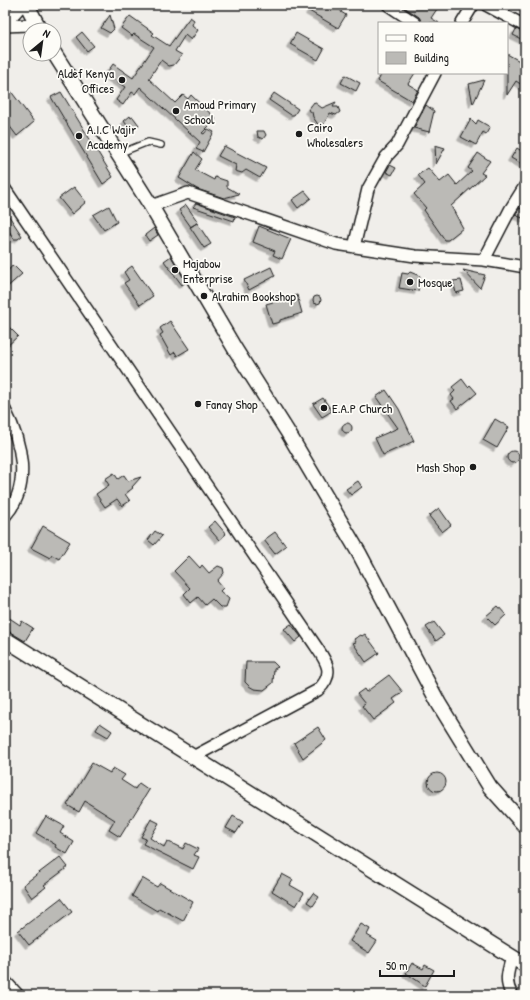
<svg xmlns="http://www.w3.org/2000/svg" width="530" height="1000" viewBox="0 0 530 1000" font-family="'Patrick Hand',sans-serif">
<defs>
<filter id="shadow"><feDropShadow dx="-3.5" dy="3.5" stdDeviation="0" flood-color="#0004"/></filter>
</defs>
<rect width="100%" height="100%" fill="#f0eeea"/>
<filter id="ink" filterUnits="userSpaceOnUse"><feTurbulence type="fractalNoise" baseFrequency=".025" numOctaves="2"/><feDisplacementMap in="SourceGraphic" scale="8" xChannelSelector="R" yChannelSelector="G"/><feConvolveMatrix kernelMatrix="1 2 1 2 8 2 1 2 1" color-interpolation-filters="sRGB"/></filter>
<g filter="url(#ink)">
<!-- building -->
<path fill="#bbbab6" stroke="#1c1c1c" filter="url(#shadow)" d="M313 5H343L341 12 346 15 338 28 309 11Z
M401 5H416L421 8 422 5H430L437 9 431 18 439 23H422L419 17Z
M110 15 114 29 110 33 101 28Z
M130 16 154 33 152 35 169 46 190 17 194 20 192 25 198 30 191 40 185 35 175 51 182 55 174 65 169 66 161 60 149 79 175 103 183 95 188 99 191 95 216 119 202 133 204 134 208 129 214 132 203 152 196 149 200 142 140 87 135 94 132 92 123 105 116 100 125 87 106 74 113 64 133 78 154 47 134 34 132 36 121 28Z
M516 29 525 33V41L513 35Z
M82 32 94 46 87 51 76 37Z
M296 33 324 49 318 60 290 44Z
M507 54 525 64V87L516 81 507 95Z
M382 73H415L408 84 418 90 412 101 378 81Z
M345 75 360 83 356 91 341 83Z
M484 80 473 104 469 84Z
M10 90 34 122 17 136 5 120V93Z
M61 92 113 177 103 184 51 97Z
M274 93 298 109 294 115H291L269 100Z
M314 102 322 108 336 102 333 107H338L340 112 336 115 330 113 321 129 313 117 312 112 308 110Z
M426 105 434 111 429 132 414 128Z
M130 116 131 118 133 117 139 125 131 131 124 121Z
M471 119 476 124 478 120 490 127 486 134 483 132 476 145 461 137Z
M257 131H264L266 135 263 139 258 137Z
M435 145 445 148 436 164Z
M224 146 266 168 260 178 246 170 242 173 235 171 236 165 218 156Z
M517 148 525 153V166L511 158Z
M194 152 202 159 195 170 214 180 215 177 227 181V187L239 194 224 198 197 189 179 178Z
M478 153 490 161 481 173 485 175 451 206 463 228 448 240H445L424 210 426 208 414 194 425 184 418 175 428 168 440 182 449 175 457 185 472 171 468 168Z
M390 165 396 168 392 175 386 172Z
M74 187 86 202 72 214 59 198Z
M305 191 311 198 298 208 292 200Z
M196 203 235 217 234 221 193 207Z
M186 205 198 222 191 227 179 210Z
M109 206 117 222 104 230 93 215Z
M520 208 525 210V219L515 215Z
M5 210 22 236 18 239H14L5 224Z
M197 223 211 244 204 248 190 227Z
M259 226 291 239 282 259 273 255 275 251 253 242Z
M154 228 158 235 149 241 145 235Z
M171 256 186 282 182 285 164 261Z
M13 265 22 274 5 289V274Z
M132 266 153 296 140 305 124 283 129 280 124 272Z
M271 267 275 276 249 290 244 280Z
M463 270 485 275 480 288Z
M410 272 420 276 418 291 399 288 402 273 408 274Z
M461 280 464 291 456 293 453 281Z
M297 295 302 313 280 320V322L272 324 266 304Z
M313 300a4 4 0 1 1 8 0a4 4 0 1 1-8 0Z
M170 321 189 349 177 356 175 352 171 355 160 335 163 333 160 328Z
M5 323 18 336 5 348Z
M462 379 468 387 470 385 477 393 457 409 451 401 454 399 451 395 455 391 452 387Z
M386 390 399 409 414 441 383 455 375 438 398 428 376 397Z
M323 398 332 411 322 417 313 404Z
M495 419 509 427 497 448 483 440Z
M342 428a5 5 0 1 1 10 0a5 5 0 1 1-10 0Z
M507 457a6 6 0 1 1 12 0a6 6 0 1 1-12 0Z
M114 473 118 479 124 475 128 481 141 477 132 487 133 488 125 494 130 501 122 506 117 499 105 507 96 494 109 485 105 479Z
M358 481 362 487 351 495 346 489Z
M439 508 451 525 442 532 429 516Z
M215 521 226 534 219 540 208 527Z
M43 526 70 542 59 559 52 555 50 558 31 548Z
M155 531 162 536 154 545 148 540Z
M275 532 286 546 275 554 264 540Z
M189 556 200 568 202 565 209 573 218 566 223 568 224 573 217 581 223 588 220 591 229 599 226 607H220L212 599 205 605 198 597 191 603 184 594 190 588 174 571Z
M498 606 506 615 495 625 486 616Z
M5 615 20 625 22 621 33 628 25 641 5 629Z
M434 622 444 635 436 641 426 627Z
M291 624 301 637 295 642 284 629Z
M365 634 379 653 366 662 353 643 356 642 354 639 361 635 362 636Z
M246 662H273L278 667 274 669 273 683 264 690 254 689 249 686 245 682Z
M389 675 403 692 393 699 396 703 373 720 362 706 365 704 357 694 364 689 366 692Z
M100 723 112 731 108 737 96 730Z
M318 727 326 740 303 758 294 743Z
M92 763 110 773 113 768 125 775 121 780 135 789 139 783 149 790 120 837 109 830 115 820 85 801 79 812 67 805Z
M428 782a9 9 0 1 1 18 0a9 9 0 1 1-18 0Z
M46 816 64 826 60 833 74 842 67 854 55 847 56 845 36 833Z
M233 816 243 822 236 833 226 828Z
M151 819 159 823 150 838 164 847 167 841 183 849 186 843 198 849 194 855 199 857 193 869 143 844 146 839 141 837Z
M60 857 68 867 44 885 46 887 32 898 23 885Z
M282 874 293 880 290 885 304 893 296 906 272 891Z
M142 878 157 887 160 883 193 902 183 921 159 908 157 911 132 896Z
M313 893 319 897 313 906 307 902Z
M61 898 72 912 29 945 18 931Z
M361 924 370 929 367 935 377 941 369 953 350 941Z
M412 963 423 969 425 965 434 970 425 986 406 973Z"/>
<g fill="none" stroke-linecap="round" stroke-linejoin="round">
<defs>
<path id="service" d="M118 154 148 142 161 145"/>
<path id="minor" d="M388 5 415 23
M486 5 525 26
M462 23 473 5
M5 24 22 5
M5 26 28 25 39 28
M5 189 313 642C325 660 337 672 318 690L193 757
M151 206 188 193 336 244 415 256 484 260 525 267
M354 247 368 189 386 157 397 145 435 73
M484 260 510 210 525 186
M5 410C22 443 32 486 5 516
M512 957C508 971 504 981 512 995
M5 981 18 995"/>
<path id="tertiary" d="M27 5 40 30
M54 53 151 206 235 349 287 431 359 553 439 704 490 787 525 826
M5 639 525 965"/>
</defs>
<!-- service casing -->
<use href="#service" stroke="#1c1c1c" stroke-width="8"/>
<!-- minor casing -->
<use href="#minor" stroke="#1c1c1c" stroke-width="14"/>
<!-- tertiary casing -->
<use href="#tertiary" stroke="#1c1c1c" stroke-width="17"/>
<!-- service -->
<use href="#service" stroke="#fdfcf7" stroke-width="5.5"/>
<!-- minor -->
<use href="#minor" stroke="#fdfcf7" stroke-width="11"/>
<!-- tertiary -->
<use href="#tertiary" stroke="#fdfcf7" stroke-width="14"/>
</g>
</g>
<!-- markers -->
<g fill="#1c1c1c" stroke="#fdfcf7" stroke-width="1.5">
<circle cx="122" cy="80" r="4"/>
<circle cx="176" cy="111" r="4"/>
<circle cx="299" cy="134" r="4"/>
<circle cx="79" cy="136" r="4"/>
<circle cx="175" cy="270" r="4"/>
<circle cx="410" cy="282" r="4"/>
<circle cx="204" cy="296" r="4"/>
<circle cx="198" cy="404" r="4"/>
<circle cx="324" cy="408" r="4"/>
<circle cx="473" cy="467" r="4"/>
</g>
<g text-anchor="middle" stroke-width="3.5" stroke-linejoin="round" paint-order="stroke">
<!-- poi labels -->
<g font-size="13" fill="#1c1c1c" stroke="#fdfcf7" text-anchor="start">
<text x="114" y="78" text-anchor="end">Aldef Kenya<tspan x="114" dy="15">Offices</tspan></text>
<text x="184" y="109">Amoud Primary<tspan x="184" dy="15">School</tspan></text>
<text x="307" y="132">Cairo<tspan x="307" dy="15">Wholesalers</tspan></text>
<text x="87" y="134">A.I.C Wajir<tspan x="87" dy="15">Academy</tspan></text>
<text x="183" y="268">Majabow<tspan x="183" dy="15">Enterprise</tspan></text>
<text x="418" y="287">Mosque</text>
<text x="212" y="301">Alrahim Bookshop</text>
<text x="206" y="409">Fanay Shop</text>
<text x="332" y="413">E.A.P Church</text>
<text x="465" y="472" text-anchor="end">Mash Shop</text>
</g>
</g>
<!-- margin -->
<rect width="530" height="1000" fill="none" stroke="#fdfcf7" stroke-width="20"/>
<rect x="10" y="10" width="510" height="980" fill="none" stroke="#1c1c1c" stroke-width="1.5" filter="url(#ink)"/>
<!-- legend -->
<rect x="378" y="22" width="130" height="52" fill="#fdfcf7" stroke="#a3a29f"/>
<rect x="386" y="35" width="20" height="6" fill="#fdfcf7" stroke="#a3a29f"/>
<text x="414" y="42" font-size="12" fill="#1c1c1c">Road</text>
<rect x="386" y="52" width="20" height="12" fill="#bbbab6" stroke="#a3a29f"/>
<text x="414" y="62" font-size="12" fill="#1c1c1c">Building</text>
<!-- north arrow -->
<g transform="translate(42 42) rotate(29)"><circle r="19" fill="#fdfcf7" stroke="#a3a29f"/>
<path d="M0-3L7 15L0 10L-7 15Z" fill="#1c1c1c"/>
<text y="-6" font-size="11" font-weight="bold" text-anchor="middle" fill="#1c1c1c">N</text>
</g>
<!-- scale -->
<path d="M380 970v6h74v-6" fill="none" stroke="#1c1c1c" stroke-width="2"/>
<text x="386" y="970" font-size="12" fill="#1c1c1c" stroke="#fdfcf7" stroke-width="3" paint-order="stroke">50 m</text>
</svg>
